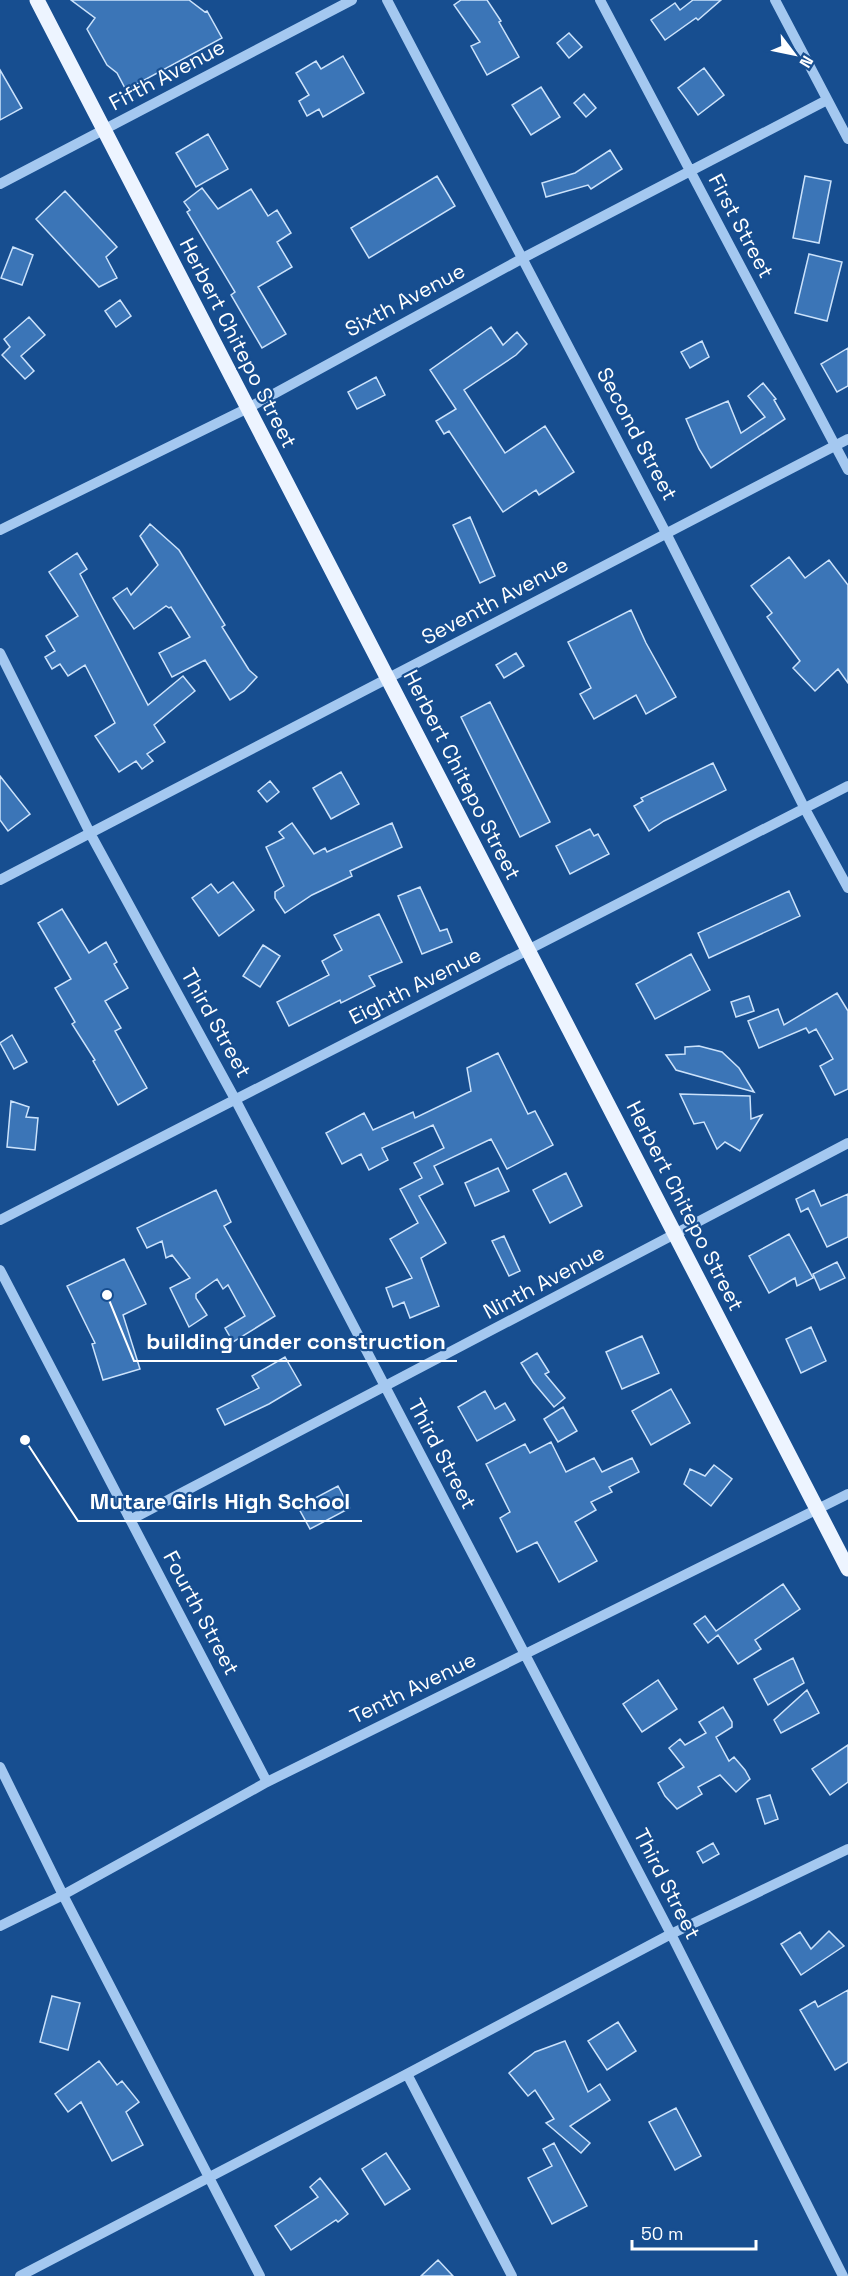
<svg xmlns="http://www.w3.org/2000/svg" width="848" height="2276" viewBox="0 0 848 2276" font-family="'Space Grotesk',sans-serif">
<rect width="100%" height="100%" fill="#174e90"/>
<!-- building -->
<path fill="#3b75b7" stroke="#cbe2fb" stroke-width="1.5" d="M71 0H189L205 12 207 11 222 38 126 90 117 73 107 65 87 29 95 18Z
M461 0H487L501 21 499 22 519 57 487 75 471 46 480 42 454 5Z
M693 0H721L698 20 696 18 665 40 651 20 675 3 680 10Z
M569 33 582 47 569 58 557 43Z
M343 56 364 93 323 117 319 109 307 116 299 101 309 95 296 73 316 61 321 69Z
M704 68 724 95 698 115 678 88Z
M0 70 22 108 0 120Z
M541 87 560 117 531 135 512 105Z
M584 94 596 108 586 117 574 103Z
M208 134 228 169 196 187 176 153Z
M610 150 622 169 591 189 588 185 546 197 542 183 575 173Z
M437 176 455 206 369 258 351 228Z
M805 176 831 181 819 243 793 238Z
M202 188 218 209 251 189 268 216 277 210 291 233 277 242 292 267 258 287 286 334 262 348 231 295 235 292 187 212 190 210 184 202Z
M65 191 117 247 106 257 117 278 99 287 36 219Z
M13 247 33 255 22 285 1 278Z
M809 254 842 262 827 321 795 313Z
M120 300 131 316 116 327 105 311Z
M29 317 45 335 21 356 34 371 25 379 2 355 10 347 4 339Z
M491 327 503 345 517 332 527 344 516 355 464 390 505 453 545 426 574 472 539 495 536 490 503 512 449 431 444 434 436 421 456 409 430 370Z
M702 341 709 357 690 368 681 352Z
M848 348V386L837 392 821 364Z
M376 377 385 395 357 409 348 392Z
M763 383 776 399 774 400 785 419 711 468 699 449 686 419 728 401 741 433 765 417 748 396Z
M470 517 495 576 480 583 453 525Z
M150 524 179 550 225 625 222 627 249 670 257 677 244 691 230 700 205 660 172 677 159 653 190 637 171 607 169 608 166 606 134 629 113 598 127 588 131 595 158 565 140 536Z
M77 553 87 569 80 574 148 705 183 676 195 691 154 725 165 742 147 754 153 761 142 769 136 761 119 772 95 736 115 723 85 665 68 676 60 664 52 669 45 657 55 651 46 636 78 616 49 572Z
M789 557 805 578 829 560 848 585V683L838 669 815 691 793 668 800 661 767 617 772 613 751 586Z
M631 610 646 643 676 697 646 714 636 695 594 719 580 694 591 688 568 642Z
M516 653 524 666 504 678 496 665Z
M490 702 550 822 520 837 461 717Z
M713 763 726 790 664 821 649 831 634 806 643 801 641 798Z
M341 772 359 804 331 819 313 788Z
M0 776 30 814 8 831 0 820Z
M270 781 279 792 267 802 258 791Z
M292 823 314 854 325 848 327 852 392 823 402 847 350 871 352 876 312 895 285 913 275 898V892L284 886 266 847 284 838 279 832Z
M590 829 594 836 598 834 609 854 570 874 556 846Z
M233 882 254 910 219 936 192 898 211 884 218 893Z
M420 887 440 931 447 929 452 942 422 954 398 896Z
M789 891 800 916 709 958 698 933Z
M62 909 89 953 106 942 117 962 114 964 128 988 105 1001 121 1028 115 1031 147 1088 118 1105 93 1061 95 1060 72 1024 75 1022 55 988 71 979 38 923Z
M379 914 402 962 369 976 375 986 341 1003 340 1000 289 1026 277 1002 329 975 322 961 342 950 334 935Z
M263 945 280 956 260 987 243 976Z
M691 954 710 990 655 1019 636 984Z
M837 993 848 1011V1089L835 1095 820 1066 833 1059 816 1029 809 1033 806 1028 759 1048 748 1021 778 1009 784 1025Z
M749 996 754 1011 736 1017 731 1002Z
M12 1035 27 1062 14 1069 0 1043Z
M699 1046 722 1052 739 1068 754 1092 676 1070 666 1055 685 1054V1047Z
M498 1053 528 1114 535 1111 553 1145 507 1169 491 1139 434 1166 443 1184 419 1196 446 1243 421 1258 439 1306 410 1318 404 1302 393 1307 386 1288 412 1278 390 1239 418 1223 400 1189 422 1178 414 1163 444 1148 433 1125 382 1148 388 1160 369 1170 361 1154 342 1164 326 1133 364 1113 373 1130 413 1112 415 1118 471 1091 467 1068Z
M680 1094 750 1096 751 1119 762 1115 740 1151 725 1142 717 1149 704 1122 694 1124Z
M11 1101 29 1107 26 1117 38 1118 35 1150 7 1147Z
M498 1168 509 1191 475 1206 465 1183Z
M566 1173 582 1206 550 1223 533 1190Z
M216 1190 231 1222 224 1226 275 1316 233 1342 225 1328 245 1316 228 1285 223 1289 217 1279 196 1294V1298L207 1315 189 1327 170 1288 190 1278 172 1255 166 1258 162 1241 147 1248 137 1228Z
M814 1190 821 1206 848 1194V1237L827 1247 808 1208 801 1212 796 1199Z
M789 1234 813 1278 797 1286 795 1278 769 1293 749 1256Z
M504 1236 520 1271 509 1276 492 1241Z
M124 1259 146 1304 123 1315 140 1369 103 1380 92 1344 95 1343 67 1286Z
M837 1262 845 1278 820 1290 813 1274Z
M811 1327 826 1361 801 1373 786 1339Z
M642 1336 659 1373 622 1389 606 1352Z
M537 1353 549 1372 545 1374 565 1398 554 1407 533 1382 521 1363Z
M285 1357 301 1385 269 1404 225 1425 217 1409 259 1388 252 1376Z
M671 1389 690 1423 651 1445 632 1411Z
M485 1391 495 1409 505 1403 515 1420 477 1441 458 1407Z
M563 1407 577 1431 558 1442 544 1419Z
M551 1442 566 1472 594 1458 602 1472 632 1458 639 1472 609 1487 612 1492 591 1502 596 1510 575 1522 597 1561 559 1582 537 1542 517 1552 500 1518 510 1512 486 1464 525 1444 530 1453Z
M714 1465 732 1479 711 1506 684 1484 690 1469 705 1476Z
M338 1486 350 1508 310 1529 298 1507Z
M783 1584 800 1609 755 1640 761 1649 738 1664 718 1635 708 1643 694 1624 705 1616 716 1631Z
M793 1658 804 1683 768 1705 754 1679Z
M658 1680 677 1709 642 1732 623 1704Z
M807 1690 819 1713 781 1733 774 1720Z
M723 1707 732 1722V1727L716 1737 729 1761 734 1757 745 1770 750 1779 736 1792 720 1775 698 1787 702 1794 677 1809 665 1796 658 1783 684 1767 669 1748 680 1739 685 1745 706 1733 699 1722Z
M848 1745V1782L830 1795 812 1769Z
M770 1795 778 1819 765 1824 757 1799Z
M713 1843 719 1854 703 1863 697 1852Z
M829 1931 844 1946 801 1975 781 1944 800 1932 811 1949Z
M848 1990V2062L835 2070 800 2010 815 2001 818 2007Z
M52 1996 80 2003 68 2050 40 2042Z
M618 2022 636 2051 607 2070 588 2041Z
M565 2041 588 2092 600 2084 610 2100 570 2126 590 2143 581 2153 546 2123 554 2119 535 2090 528 2096 509 2073 535 2052Z
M99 2061 117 2085 122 2081 139 2102 126 2112 143 2145 112 2161 81 2102 68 2112 55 2094Z
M676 2108 701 2156 675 2170 649 2122Z
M554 2143 587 2206 552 2224 528 2178 552 2166 543 2149Z
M386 2153 410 2189 385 2205 362 2169Z
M320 2178 348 2214 338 2222 336 2220 291 2250 275 2226 318 2197 310 2187Z
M438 2260 453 2276H421Z"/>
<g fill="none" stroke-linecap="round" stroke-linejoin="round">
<!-- minor -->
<path stroke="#a4c8f0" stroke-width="10" d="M387 0 666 533 805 809 848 888
M600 0 848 470
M775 0 848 139
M0 184 352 0
M0 530 248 408 523 258 827 100
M0 653 91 835 235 1099 671 1934 843 2276
M0 880 848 439
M0 1220 848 786
M0 1270 267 1782
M130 1520 848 1143
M0 1767 63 1895 260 2276
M0 1926 63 1895 267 1782 848 1494
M407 2074 512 2276
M20 2276 407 2074 671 1934 848 1849"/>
<!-- major -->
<path stroke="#edf4ff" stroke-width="15" d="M37 0 848 1569"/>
</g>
<g text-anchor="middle" stroke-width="4.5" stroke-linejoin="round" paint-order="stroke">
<!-- street labels -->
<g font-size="21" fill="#fff" stroke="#174e90">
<text transform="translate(167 75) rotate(-28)" y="7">Fifth Avenue</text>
<text transform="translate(741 226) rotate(62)" y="7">First Street</text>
<text transform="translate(405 300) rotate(-28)" y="7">Sixth Avenue</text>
<text transform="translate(238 343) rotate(63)" y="7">Herbert Chitepo Street</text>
<text transform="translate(637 434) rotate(62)" y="7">Second Street</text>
<text transform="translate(495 601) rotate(-28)" y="7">Seventh Avenue</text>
<text transform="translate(462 775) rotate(63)" y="7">Herbert Chitepo Street</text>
<text transform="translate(415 986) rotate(-27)" y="7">Eighth Avenue</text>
<text transform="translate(216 1023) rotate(61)" y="7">Third Street</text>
<text transform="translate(685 1206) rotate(63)" y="7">Herbert Chitepo Street</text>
<text transform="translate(544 1282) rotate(-28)" y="7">Ninth Avenue</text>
<text transform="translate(442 1454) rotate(62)" y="7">Third Street</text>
<text transform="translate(201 1613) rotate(62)" y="7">Fourth Street</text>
<text transform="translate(413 1688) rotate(-26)" y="7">Tenth Avenue</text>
<text transform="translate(667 1884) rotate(63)" y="7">Third Street</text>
</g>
</g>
<!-- callouts -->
<path fill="none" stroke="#fff" stroke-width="2" d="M107 1295L134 1361H457M25 1440L78 1521H362"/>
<g fill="#fff" stroke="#174e90" stroke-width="2">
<circle cx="107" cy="1295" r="6"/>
<circle cx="25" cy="1440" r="6"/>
</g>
<g font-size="22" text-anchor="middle" font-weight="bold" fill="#fff" stroke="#174e90" stroke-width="4.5" stroke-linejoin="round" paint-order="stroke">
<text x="296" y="1349">building under construction</text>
<text x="220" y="1509">Mutare Girls High School</text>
</g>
<!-- north arrow -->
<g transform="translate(794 54) rotate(122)" stroke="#174e90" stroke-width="4.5" paint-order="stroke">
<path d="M0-4.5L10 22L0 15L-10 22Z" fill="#ffffff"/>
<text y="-9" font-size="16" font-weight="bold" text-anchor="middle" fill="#ffffff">N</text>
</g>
<!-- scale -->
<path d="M632 2240v9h124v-9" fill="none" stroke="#ffffff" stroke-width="3"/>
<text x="641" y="2240" font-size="18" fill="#ffffff" stroke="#174e90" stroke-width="4.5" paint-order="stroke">50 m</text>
</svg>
